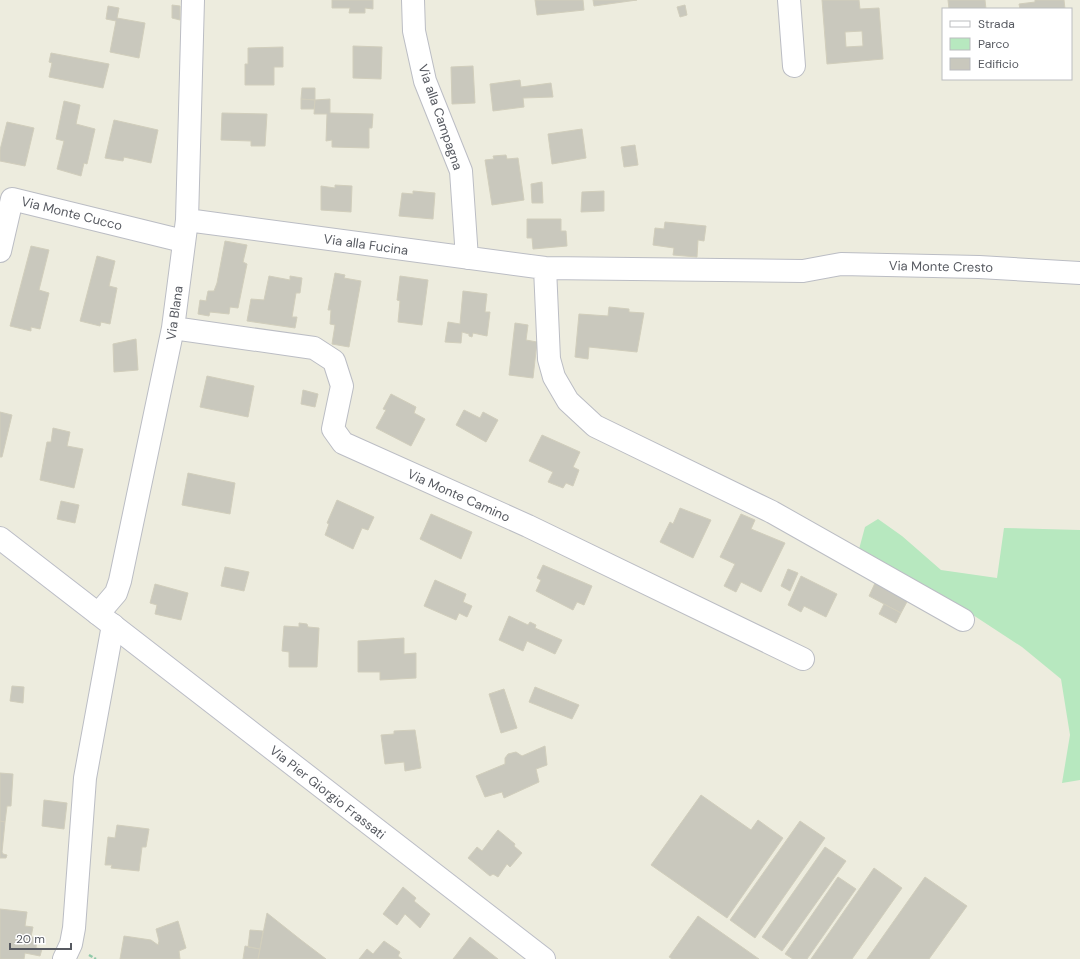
<svg xmlns="http://www.w3.org/2000/svg" width="1080" height="959" viewBox="0 0 1080 959" font-family="'DM Sans',sans-serif">
<rect width="100%" height="100%" fill="#edecde"/>
<!-- green -->
<path fill="#b7e8bf" d="M878 519 902 536 941 570 997 578 1004 528 1080 530V780L1062 783 1070 735 1061 679 1022 647 973 615 858 553 865 527Z"/>
<!-- building -->
<path fill="#c9c8bd" stroke="#d1cebc" fill-rule="evenodd" d="M332 0H373V9L365 8V13H349L350 8H332Z
M535 0H583L584 10 537 15Z
M593 0H637L594 6Z
M822 0H859L860 9 879 8 883 59 827 64ZM862 31 863 46 846 47 845 32Z
M948 0H985L986 9H949Z
M1035 0H1064L1065 9H1020L1019 4 1035 2Z
M172 5 180 6V20L172 18Z
M685 5 687 15 680 17 677 7Z
M108 6 119 8 117 18 145 23 139 58 110 52 116 21 106 19Z
M353 46 382 47 381 79 353 78Z
M283 47V67H274V85H245V64H248V48Z
M51 53 109 64 103 88 49 77 52 63 49 62Z
M473 66 475 103 452 104 451 67Z
M520 80 521 87 551 83 553 97 523 98 524 107 493 111 490 84Z
M302 88H315V100L301 99Z
M301 99 315 100 314 109H301Z
M330 99V113L373 114 372 128H369V148L332 147V140L326 141 327 114H314L315 100Z
M64 101 80 105 76 124 95 129 87 164 84 163 81 176 57 169 64 141 56 139Z
M222 113 267 114 265 146H251V141L221 140Z
M114 120 158 130 151 163 124 157 123 161 105 158Z
M7 122 34 128 25 166 0 161V150Z
M582 129 586 158 552 164 548 134Z
M635 145 638 165 624 167 621 147Z
M506 155 507 159 518 158 524 200 492 205 485 160 494 159 493 156Z
M542 182 543 203H532L531 184Z
M335 185 352 186 351 212 321 210V186L335 188Z
M413 191 435 193 433 219 399 216 402 193 413 194Z
M604 191V211L581 212 582 192Z
M527 219H561V231H566L567 246 533 249 532 238H527Z
M665 222 706 226 704 241 698 240 697 257 673 255 674 248 653 245 655 228 664 229Z
M225 241 247 245 243 262 247 264 238 308 230 307 229 314 210 312 209 316 198 314 200 300 206 301 208 291H214L217 283Z
M31 246 49 250 39 290 49 293 40 329 31 327V331L10 326Z
M97 256 115 261 109 286 117 288 110 324 101 322 100 326 80 321Z
M335 273 345 275 344 278 361 281 349 347 332 344 335 325 330 324 331 310H328Z
M269 276 290 280V276L302 278 300 293H296L292 317H297L295 328 247 321 251 299 264 300Z
M400 276 428 280 422 325 398 322 400 301 397 300Z
M463 291 487 294 485 312H490L487 336 473 333 472 337 469 336V334L462 332 461 343 445 342 448 322 460 324Z
M609 307 629 309V312L644 313 637 352 589 347 588 359 575 357 579 314 608 316Z
M515 323 528 325 526 340 537 342 533 378 509 375Z
M136 339 138 370 114 372 113 344Z
M207 376 254 386 248 417 200 407Z
M303 390 318 394 315 407 301 404Z
M391 394 416 407 414 413 425 419 411 446 376 428 386 410 383 409Z
M464 410 480 418 483 412 498 420 486 442 456 425Z
M0 412 12 415 2 457H0Z
M53 428 70 432 67 446 83 449 74 488 40 480 47 442H51Z
M542 435 580 452 573 467 579 470 573 486 566 483 563 488 548 482 553 472 529 461Z
M188 473 235 483 230 514 182 505Z
M337 500 374 517 368 530 362 528 353 549 325 535 329 524 327 523Z
M61 501 79 505 75 523 57 519Z
M680 508 711 520 693 558 660 542 670 522 673 524Z
M431 514 472 532 461 559 420 539Z
M741 514 755 520 751 529 785 543 761 592 741 582 736 592 724 586 735 564 720 557Z
M543 565 592 586 584 605 577 602 573 610 536 591 541 580 537 578Z
M225 567 249 572 244 591 221 586Z
M788 569 798 573 790 591 781 586Z
M801 576 837 594 826 617 804 606 801 612 788 605Z
M435 580 466 594 463 602 472 606 467 617 459 613 456 620 424 606Z
M876 581 909 598 901 613 869 596Z
M155 584 188 593 181 620 155 614 157 605 150 603Z
M884 604 901 613 896 623 879 614Z
M509 616 528 625 530 622 536 625 535 628 562 640 555 654 527 641 523 651 499 640Z
M299 623 307 624 308 627 319 628 317 667H289V652L282 651 284 626 299 627Z
M404 638V654L416 653V678L380 680V672H358V641Z
M12 686 24 687 23 703 10 701Z
M535 687 579 705 572 719 529 702Z
M504 689 517 728 501 733 489 694Z
M415 730 421 768 405 771 404 762 385 764 381 735 394 734V731Z
M545 746 547 765 536 769 539 782 504 798 502 792 485 797 476 776 505 764V758L508 754 516 752 522 756Z
M0 773 13 774 11 806H7L5 822 0 821Z
M701 795 751 830 758 820 783 838 727 918 651 865Z
M44 800 67 803 64 829 42 826Z
M0 821 5 822 2 852 3 854 7 855 6 858H0Z
M800 821 825 838 755 938 730 920Z
M117 825 149 829 146 847H142L139 871 111 868 112 865H105L108 837 115 838Z
M498 830 515 844 514 846 522 853 510 867 507 864 498 877 493 874 490 876 468 858 477 847 482 851Z
M825 847 846 861 782 951 762 937Z
M874 868 902 888 852 959H811Z
M838 877 856 889 807 959H793L785 954Z
M925 877 967 906 929 959H867Z
M403 887 416 898 414 901 430 914 420 928 405 914 397 925 383 914Z
M0 909 27 912 25 926 33 927 31 937H37L36 948 42 949 40 956 25 953 24 959H0Z
M267 913 301 940 326 959H258Z
M698 916 759 959H672L669 957Z
M178 921 186 948 179 951 180 959H120L124 936 151 940 158 945 159 941 156 929Z
M250 930 263 931 260 949 248 947Z
M470 937 498 959H453Z
M384 941 400 952 398 956 402 959H359L367 949 373 954Z
M245 946 260 949 258 959H243Z"/>
<g fill="none" stroke-linecap="round" stroke-linejoin="round">
<defs>
<path id="street" d="M413 0 414 31 425 81 461 171 467 258
M789 0 794 66
M187 220 545 268 803 271 841 264 979 267 1080 273
M0 251 12 199 183 241
M545 268 549 359 554 377 568 401 595 426 772 512 963 620
M173 328 314 348 334 361 342 386 333 429 343 443 528 526 803 659
M98 614 116 593 120 581 173 328 187 220 193 0
M64 959 71 944 74 928 85 778 113 625"/>
<path id="secondary" d="M0 538 544 959"/>
</defs>
<!-- street casing -->
<use href="#street" stroke="#bbbdc4" stroke-width="24"/>
<!-- secondary casing -->
<use href="#secondary" stroke="#bbbdc6" stroke-width="24"/>
<!-- path -->
<path stroke="#90c9a9" stroke-width="2.5" stroke-dasharray="4 2" stroke-linecap="butt" d="M89 955 96 959"/>
<!-- street -->
<use href="#street" stroke="#fff" stroke-width="22"/>
<!-- secondary -->
<use href="#secondary" stroke="#fff" stroke-width="22"/>
</g>
<g text-anchor="middle" stroke-width="4" stroke-linejoin="round" paint-order="stroke">
<!-- street labels -->
<g font-size="13" fill="#575a61" stroke="#fff">
<text transform="translate(441 117) rotate(71)" y="5">Via alla Campagna</text>
<text transform="translate(72 213) rotate(14)" y="5">Via Monte Cucco</text>
<text transform="translate(366 244) rotate(8)" y="5">Via alla Fucina</text>
<text transform="translate(941 266) rotate(1)" y="5">Via Monte Cresto</text>
<text transform="translate(174 313) rotate(-82)" y="5">Via Blana</text>
<text transform="translate(459 495) rotate(24)" y="5">Via Monte Camino</text>
<text transform="translate(328 792) rotate(38)" y="5">Via Pier Giorgio Frassati</text>
</g>
</g>
<!-- legend -->
<rect x="942" y="8" width="130" height="72" fill="#ffffff" stroke="#bcbdc0"/>
<rect x="950" y="21" width="20" height="6" fill="#ffffff" stroke="#bcbdc0"/>
<text x="978" y="28" font-size="12" fill="#575a61">Strada</text>
<rect x="950" y="38" width="20" height="12" fill="#b7e8bf" stroke="#bcbdc0"/>
<text x="978" y="48" font-size="12" fill="#575a61">Parco</text>
<rect x="950" y="58" width="20" height="12" fill="#c9c8bd" stroke="#bcbdc0"/>
<text x="978" y="68" font-size="12" fill="#575a61">Edificio</text>
<!-- scale -->
<path d="M10 943v6h61v-6" fill="none" stroke="#575a61" stroke-width="2"/>
<text x="16" y="943" font-size="12" fill="#575a61" stroke="#ffffff" stroke-width="3" paint-order="stroke">20 m</text>
</svg>
